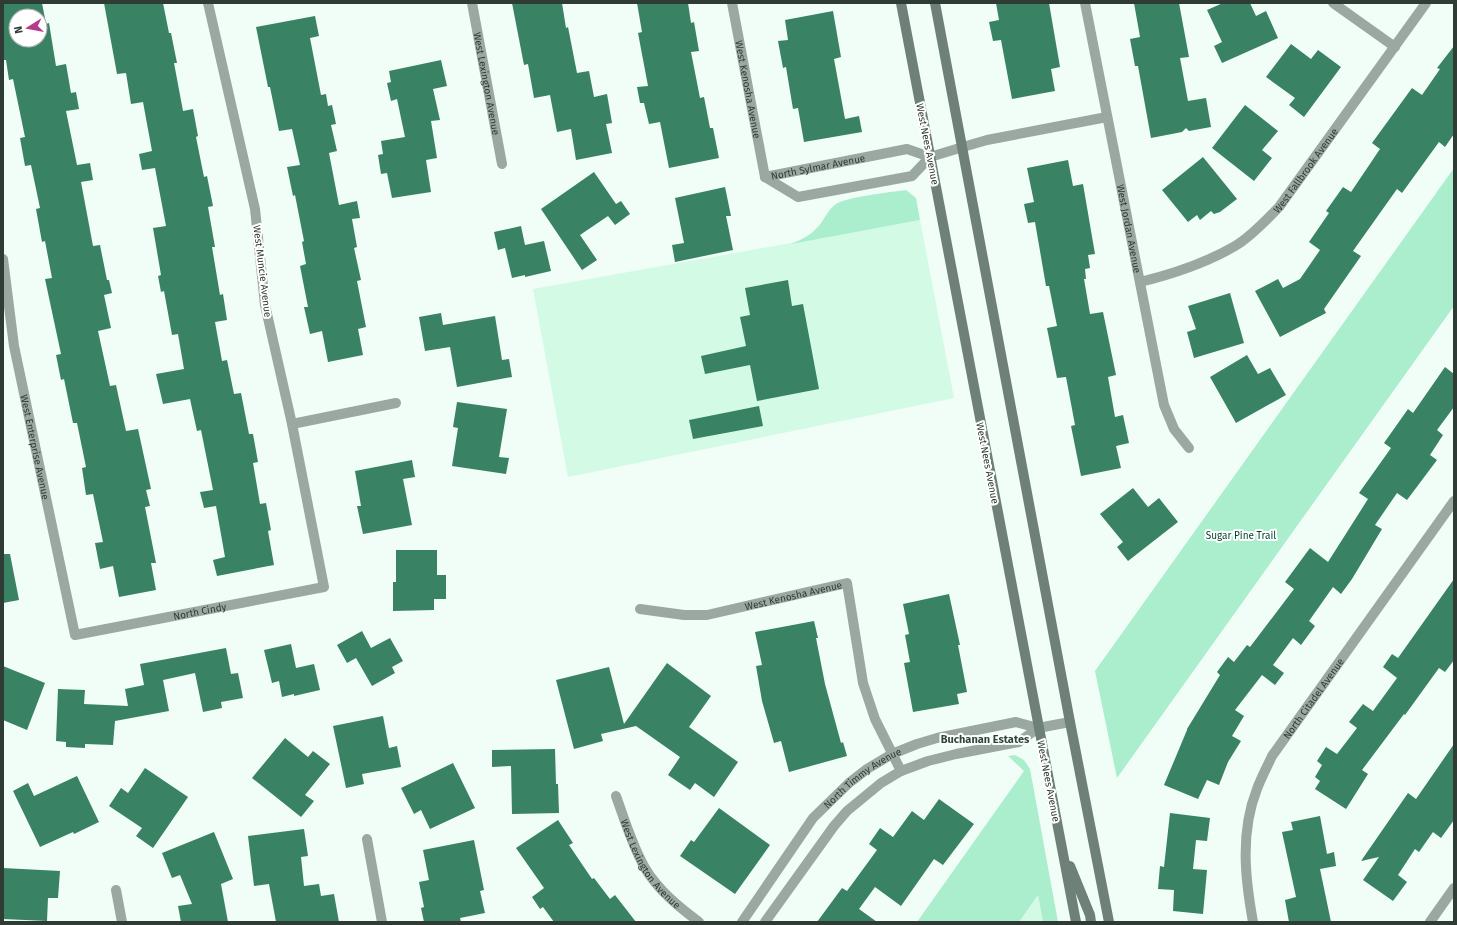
<svg xmlns="http://www.w3.org/2000/svg" width="1457" height="925" viewBox="0 0 1457 925" font-family="'Fira Sans',sans-serif">
<rect width="100%" height="100%" fill="#f1fdf7"/>
<!-- built -->
<path fill="#d2fae5" d="M920 220 954 398 568 477 533 289Z
M1038 895 1043 922H1019Z"/>
<!-- green -->
<path fill="#aaeecd" d="M1454 168V306L1117 778 1095 671Z
M906 190 916 198 920 220 791 244C803 239 813 234 821 223 826 216 829 209 836 204 847 197 891 192 906 190Z
M1015 755 1024 760 1030 769 1058 922H1043L1038 895 1019 922H917L1024 771 1008 756Z"/>
<!-- building -->
<path fill="#398263" fill-rule="evenodd" d="M3 3H42L46 24 49 23 56 66 66 64 71 93 76 92 79 109 66 111 77 165 90 163 93 180 81 182 93 246 100 245 107 280H109L112 293 104 295 111 328 98 331 110 386 116 385 126 431 138 429 151 489 146 490 150 506 145 507 156 563H151L156 590 119 597 113 566 100 569 95 543 103 542 93 494 86 495 82 468 86 467 77 423H73L64 379 61 380 56 355 61 354 45 279 52 278 45 241 42 242 36 209 40 208 31 165 25 166 20 138 25 137 13 79 9 80 6 60H3ZM16 16H40V40H16Z
M104 3H163L169 33H171L177 63H174L183 111 193 109 198 136 196 137 204 177 207 176 213 206 208 207 215 247H212L220 295 223 294 227 320 215 322 222 361 227 360 234 394 241 393 249 434H253L258 462 253 463 260 504 266 503 271 530 268 531 274 565 217 576 213 560 225 557 216 506 204 508 200 492 213 490 201 430 197 431 190 399 163 404 156 374 184 369 178 334 172 335 164 291 161 292 158 276 161 275 153 228 166 226 155 168 142 170 139 154 152 151 143 102 131 104 126 73 117 74Z
M512 3H562L566 28 568 27 577 73 589 71 594 97 607 94 612 123 606 124 612 153 576 160 571 129 557 132 550 95 534 98 528 64 524 65Z
M637 3H688L691 23 694 22 699 51 691 52 700 98 704 97 710 128H713L719 158 669 168 660 122 649 124 644 103H640L637 87 648 86 638 33 642 32Z
M996 3H1049L1060 67 1051 69 1055 91 1012 99 1001 40 993 41 989 22 999 20Z
M1134 3H1179L1189 57 1180 58 1188 101 1206 98 1211 127 1189 131 1186 128 1182 132 1151 138 1138 66H1135L1130 39 1140 37Z
M1223 3H1250L1256 16 1266 11 1278 38 1222 63 1214 46 1222 42 1207 10Z
M833 11 841 57 834 59 845 119 859 116 862 132 804 142 798 108 793 109 786 67 783 68 778 41 788 40 785 20Z
M315 16 319 36 310 38 321 95 326 94 328 106 332 105 336 124 331 125 337 151 329 153 339 205 357 201 360 218 352 219 357 247 354 248 361 280 357 281 366 327 358 329 363 355 328 362 322 331 310 334 304 307H308L300 266 306 264 302 242 304 241 295 195 293 196 287 167 300 165 292 129 279 131 270 87H268L256 27Z
M1291 44 1311 59 1318 50 1341 67 1304 117 1289 105 1295 98 1266 77Z
M1454 46V134L1445 147 1439 142 1402 193 1397 189 1353 251 1361 256 1324 309 1326 313 1280 337 1255 291 1278 279 1283 288 1300 279 1320 250 1309 242 1329 213 1326 211 1343 187 1351 192 1380 149 1372 143 1412 88 1422 95 1440 69 1437 68Z
M441 60 447 86 433 89 440 120 431 121 437 158 426 160 431 192 392 198 387 173 381 174 378 155 383 154 381 141 405 137 397 99 391 101 387 83 391 82 389 71Z
M1245 105 1278 131 1262 150 1272 158 1254 181 1212 148Z
M1203 157 1237 199 1220 212 1214 214 1211 211 1200 220 1197 215 1188 222 1162 190Z
M1068 160 1073 186 1083 184 1095 254 1088 255 1090 268 1085 269 1086 279H1084L1090 314 1103 312 1116 375 1108 377 1115 417 1123 415 1129 443 1116 446 1121 468 1081 476 1071 426 1075 425 1066 377 1057 378 1047 328 1057 326 1049 286H1046L1035 222 1028 223 1024 204 1034 202 1027 168Z
M594 172 616 204 621 201 630 214 615 225 608 216 580 235 597 260 582 270 541 209Z
M725 187 731 216H726L733 250 675 262 672 245 684 243 675 198Z
M521 226 525 245 544 241 551 271 525 277V275L512 278 505 248 498 250 494 232Z
M788 280 792 306 803 304 819 389 757 401 750 365 705 374 701 356 746 346 740 317 750 315 745 288Z
M1230 293 1244 343 1194 358 1187 332 1196 329 1188 306Z
M441 313 443 325 495 316 502 360 509 359 512 377 457 387 450 347 425 351 419 317Z
M1247 355 1258 374 1270 368 1286 395 1236 423 1210 377Z
M1445 367 1454 374V407L1437 430 1443 435 1430 455 1437 460 1407 500 1397 493 1375 525 1382 529 1352 579 1341 594 1333 587 1309 621 1315 626 1301 645 1293 638 1273 665 1284 673 1275 685 1262 675 1235 710 1244 716 1232 736 1241 741 1228 762 1219 785 1207 780 1198 799 1164 785 1187 730V729L1220 675 1217 672 1228 657 1234 662 1247 645 1250 647 1294 589 1285 582 1310 548 1328 562 1368 499 1359 493 1391 448 1384 443 1408 409 1413 413Z
M457 402 507 409 499 457 509 458 506 474 452 466 458 428 453 427Z
M759 406 763 426 693 439 689 420Z
M412 460 415 477 403 479 412 525 363 534 357 506H361L355 471Z
M1133 488 1148 507 1159 498 1178 522 1128 561 1117 547 1123 542 1100 514Z
M396 550H437V575H446V599H434V610L393 611V582H396Z
M3 554H10L19 600 3 603Z
M1454 579V660L1445 672 1439 668 1405 715 1404 714 1362 770 1368 774 1346 809 1315 789 1320 781 1315 777 1322 765 1317 761 1326 747 1337 754 1357 728 1349 722 1363 704 1373 711 1397 678 1383 667 1392 654 1398 658Z
M949 594 960 645H958L967 692 957 694 959 704 913 712 904 663 910 662 905 635 909 634 903 604Z
M814 621 818 638H816L825 684 841 743 843 742 847 756 789 772 781 741 774 743 762 701 756 666 762 665 755 632Z
M362 631 371 648 390 638 403 661 392 667 395 673 372 686 356 658 347 663 337 645Z
M291 644 296 668 314 664 320 690 294 696V694L282 697 279 681 272 683 264 650Z
M226 648 231 674 238 673 243 698 221 702 222 708 203 712 195 673 163 680 169 711 115 721 113 745 85 744V748L66 747V742L56 741 58 689 85 690 84 704 128 706 125 689 144 685 140 664Z
M667 663 711 696 689 727 738 762 714 797 695 783 690 790 668 775 680 757 636 726 601 734 603 741 574 749 556 680 609 667 624 724Z
M3 666 45 683 27 730 3 720Z
M383 716 389 748 397 746 401 767 362 774 364 784 346 788 333 726Z
M285 738 308 757 313 751 330 764 305 795 314 801 301 817 252 778Z
M1454 744V820L1441 838 1433 832 1419 852 1415 849 1398 875 1407 882 1393 901 1363 880 1379 857 1361 861 1408 793 1416 799Z
M555 749 556 784H558L559 813 512 814 511 766 492 767V750Z
M453 763 475 808 430 829 421 810 414 814 401 788Z
M145 768 188 797 153 848 136 836 142 828 109 806 121 788 128 793Z
M77 776 99 822 74 834 73 832 40 847 13 791 28 783 34 796Z
M939 799 974 824 943 865 934 859 901 906 875 887 859 909 877 922H817L842 888 847 891 877 850 869 844 880 828 893 837 912 811 924 820Z
M719 808 770 845 735 894 680 856 691 840 694 842Z
M1170 813 1210 818 1207 841 1196 840 1193 869 1207 870 1203 914 1173 911 1174 890 1158 889 1160 866 1164 867Z
M1320 816 1327 854 1334 852 1336 866 1320 869 1331 922H1289L1285 900 1296 897 1282 832 1293 830 1291 822Z
M558 820 573 843 569 845 592 879 594 878 610 899 615 895 636 922H554L543 907 540 909 532 897 544 888 516 848Z
M304 829 308 856 301 857 304 886 319 884 321 896 334 894 339 922H276L269 884 254 886 248 836Z
M214 832 233 879 221 884 228 922H181L178 906 192 904 180 875 172 878 162 853Z
M474 840 484 890 480 891 485 913 460 918 461 922H424L421 908 424 907 419 882 429 880 423 850Z
M3 868 60 871 58 898H48L47 921 3 919Z"/>
<g fill="none" stroke-linecap="round" stroke-linejoin="round">
<!-- street -->
<g stroke="#9ba8a1" stroke-width="10">
<path id="s1" d="M472 3 502 164"/>
<path id="s2" d="M732 3 765 177"/>
<path id="s3" d="M1085 3 1164 405 1174 429 1189 448"/>
<path d="M1333 3 1395 47"/>
<path d="M765 177 798 197 912 176 930 157 963 147 987 140 1107 117"/>
<path id="s4" d="M765 177 907 149 930 157"/>
<path id="s5" d="M3 259 14 346 75 635 324 587 292 424 265 305 255 209 208 3"/>
<path id="s6" d="M1140 282C1173 274 1206 263 1235 246 1252 236 1266 220 1279 207L1426 3"/>
<path d="M292 424 396 403"/>
<path id="s7" d="M640 609 684 615H707L847 583 863 683 875 719 901 771"/>
<path id="s8" d="M616 796C625 821 632 845 645 868 658 890 679 907 699 922"/>
<path d="M367 839 382 922"/>
<path d="M116 890 122 922"/>
<path id="s9" d="M742 922 813 818 849 783 867 769 892 754 917 744 937 738 1016 722 1038 728 1070 722"/>
<path d="M765 922 834 826 847 811 881 783 901 771 928 761 956 754 1019 742 1038 728"/>
<path id="s10" d="M1253 922C1245 878 1240 832 1257 789 1261 778 1267 767 1272 756L1454 501"/>
<path d="M1430 922 1454 888"/>
</g>
<!-- secondary -->
<path stroke="#6e8077" stroke-width="10" d="M901 3 1076 922
M935 3 1070 722 1109 922
M1070 866 1090 915 1091 922"/>
</g>
<g text-anchor="middle" stroke-width="4" stroke-linejoin="round" paint-order="stroke">
<!-- street labels -->
<g font-size="10" fill="#2f3c35" stroke="#fff">
<text dy="4" stroke="none"><textPath href="#s1" startOffset="82">West Lexington Avenue</textPath></text>
<text dy="4" stroke="none"><textPath href="#s2" startOffset="88">West Kenosha Avenue</textPath></text>
<text transform="translate(928 144) rotate(79)" y="4">West Nees Avenue</text>
<text dy="4" stroke="none"><textPath href="#s4" startOffset="54">North Sylmar Avenue</textPath></text>
<text dy="4" stroke="none"><textPath href="#s6" startOffset="206">West Fallbrook Avenue</textPath></text>
<text dy="4" stroke="none"><textPath href="#s3" startOffset="230">West Jordan Avenue</textPath></text>
<text transform="translate(263 271) rotate(83)" y="4">West Muncie Avenue</text>
<text dy="4" stroke="none"><textPath href="#s5" startOffset="191">West Enterprise Avenue</textPath></text>
<text transform="translate(988 463) rotate(79)" y="4">West Nees Avenue</text>
<text dy="4" stroke="none"><textPath href="#s7" startOffset="156">West Kenosha Avenue</textPath></text>
<text dy="4" stroke="none"><textPath href="#s5" startOffset="510">North Cindy</textPath></text>
<text dy="4" stroke="none"><textPath href="#s10" startOffset="242">North Citadel Avenue</textPath></text>
<text dy="4" stroke="none"><textPath href="#s9" startOffset="190">North Timmy Avenue</textPath></text>
<text transform="translate(1049 781) rotate(79)" y="4">West Nees Avenue</text>
<text dy="4" stroke="none"><textPath href="#s8" startOffset="77">West Lexington Avenue</textPath></text>
</g>
<!-- park labels -->
<g font-size="10" fill="#003e28" stroke="#fff">
<text x="1241" y="539">Sugar Pine Trail</text>
</g>
<!-- neighbourhood labels -->
<g font-size="11" font-weight="bold" fill="#2d483b" stroke="#fff">
<text x="985" y="743">Buchanan Estates</text>
</g>
</g>
<!-- border -->
<rect width="1457" height="925" fill="none" stroke="#2f3c35" stroke-width="8"/>
<!-- north arrow -->
<g transform="translate(28 28) rotate(259)"><circle r="19" fill="#ffffff" stroke="#acb1ae"/>
<path d="M0-3L7 15L0 10L-7 15Z" fill="#b43a8d"/>
<text y="-6" font-size="11" font-weight="bold" text-anchor="middle" fill="#2f3c35">N</text>
</g>
</svg>
